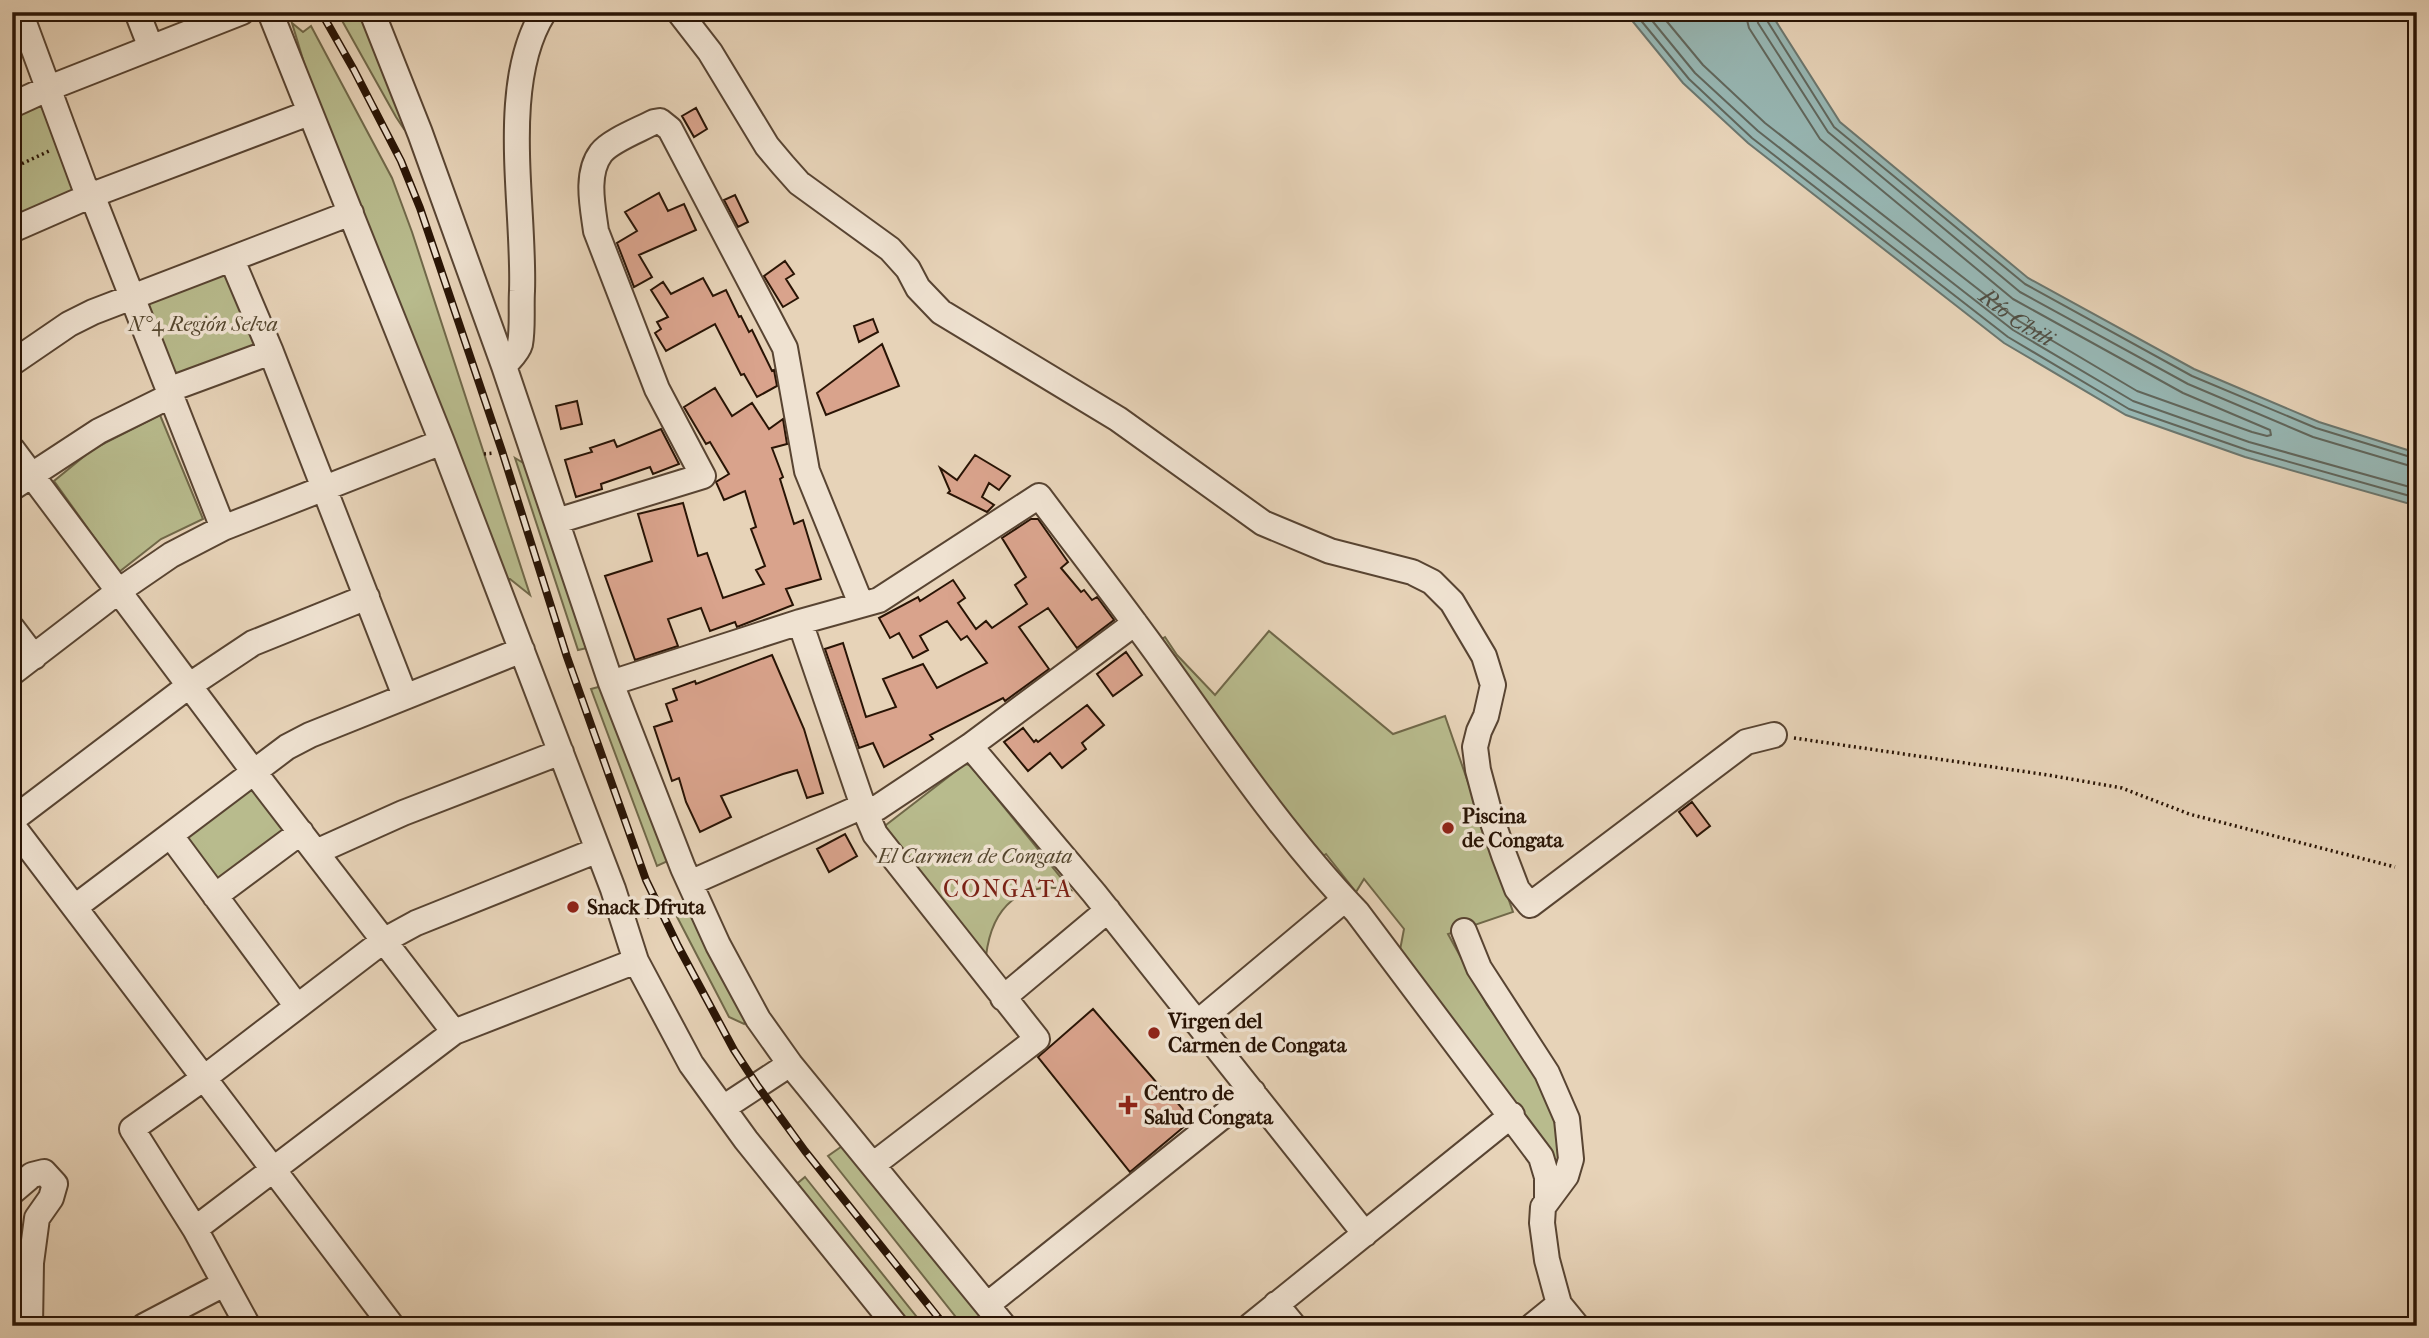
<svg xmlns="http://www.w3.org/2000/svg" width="2429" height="1338" viewBox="0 0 2429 1338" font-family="'IM FELL French Canon',serif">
<rect width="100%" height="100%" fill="#e7d3b8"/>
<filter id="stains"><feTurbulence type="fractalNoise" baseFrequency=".00286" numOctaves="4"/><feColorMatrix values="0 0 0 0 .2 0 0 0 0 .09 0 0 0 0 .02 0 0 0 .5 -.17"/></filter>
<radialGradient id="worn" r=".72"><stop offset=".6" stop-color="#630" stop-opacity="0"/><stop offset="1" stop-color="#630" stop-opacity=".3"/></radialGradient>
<!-- green -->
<path fill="#b8bb8d" stroke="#706849" stroke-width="2" d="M342 13H361L407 128 404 129 396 117 340 17Z
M292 23 303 32 311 26 392 178 412 232 530 595 510 579H502L314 96Z
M44 100 80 188 12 220V114Z
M230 268 264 347 175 381 143 302Z
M160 415 203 519 161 539 119 572 54 481 93 449Z
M515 458 525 464 587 648 578 650Z
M1269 631 1393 734 1445 716 1513 912 1448 934 1487 1005 1540 1076 1551 1105 1558 1139V1171L1446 1010 1400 950 1404 929 1364 879 1356 892 1326 854 1319 859 1160 640 1165 637 1177 655 1215 695Z
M602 686 670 860 657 866 591 689Z
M965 764 970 765 1071 890C1021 880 992 906 986 956L886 830V825Z
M249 784 289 827 219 885 182 835Z
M689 909 746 1020 744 1024 729 1017 674 911Z
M845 1144 991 1326H963L828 1156Z
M805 1177 924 1326H905L793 1187Z"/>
<!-- water -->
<path fill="#97b7b4" stroke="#6b766e" stroke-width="2" d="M1625 12H1770L1840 122 2028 278 2194 369 2319 422 2417 453V506L2245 457 2126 415 2004 343 1748 143 1683 83Z"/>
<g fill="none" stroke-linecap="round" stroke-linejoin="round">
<!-- shore -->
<g stroke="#60665c" stroke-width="2">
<path d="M1634 12 1689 79 1752 138 2008 337 2129 409 2247 450 2417 498"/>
<path d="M1645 12 1695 73 1758 131 2013 330 2133 401 2249 442 2417 489"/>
<path id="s1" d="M1659 12 1703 65 1765 123 2019 321 2137 391 2252 432 2267 436 2271 435 2270 430 2183 393 2013 299 1820 139 1749 28 1745 12"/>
<path d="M1756 12 1758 23 1828 132 2020 292 2188 384 2313 437 2417 468"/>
<path d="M1765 12 1766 19 1834 127 2025 284 2192 376 2316 428 2417 459"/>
</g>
</g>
<!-- building -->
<path fill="#d9a38c" stroke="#291405" stroke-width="2" d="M696 108 707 129 694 137 682 116Z
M659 193 668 211 684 204 696 230 639 255 652 277 634 287 617 243 637 231 625 212Z
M735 195 748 222 738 227 724 200Z
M785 261 794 274 786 279 798 298 783 307 764 276Z
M703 278 713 296 726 290 739 317 741 316 749 332 752 330 772 371 774 370 777 386 757 397 744 374 741 375 715 324 666 351 655 333 661 329 657 322 668 317 651 290 663 282 671 294Z
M873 319 878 332 859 342 854 326Z
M882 344 899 386 826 415 817 393Z
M715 388 732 416 752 403 769 429 783 419 787 444 772 448 783 477 780 479 794 524 803 520 821 579 786 589 793 605 737 627 735 622 710 631 701 608 668 619 678 646 635 660 605 576 652 561 638 514 683 503 698 556 707 553 723 598 764 584 756 570 765 566 751 529 756 527 745 491 724 500 716 482 729 474 710 442 706 444 684 407Z
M577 401 582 424 561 429 556 406Z
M661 429 679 464 653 474 650 467 601 484 602 489 576 497 565 460 592 452 590 448 614 440 617 447Z
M975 455 1010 476 999 490 989 483 982 497 994 505 987 512 948 493 950 491 940 468 957 480Z
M1031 519H1038L1068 562 1061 568 1081 592 1084 590 1092 600 1097 597 1114 620 1077 648 1048 608 1019 627 1049 669 1005 701 1003 698 930 735 933 739 884 767 873 743 859 748 825 649 843 643 866 717 896 707 883 679 923 664 937 688 987 663 967 636 961 640 947 621 920 636 928 650 913 658 899 633 890 638 879 618 918 597 920 601 953 580 965 598 958 603 976 629 986 621 992 628 1027 604 1015 585 1026 577 1002 538Z
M1126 652 1142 675 1113 696 1097 674Z
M772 655 804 729 823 793 807 798 797 770 783 774 721 796 731 817 700 832 686 802 679 778 672 781 654 727 672 721 666 704 677 700 673 689 695 681 696 684Z
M1087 705 1104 725 1082 743 1086 749 1062 768 1050 753 1028 771 1004 742 1023 728 1034 742 1036 740 1038 742Z
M1692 802 1710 826 1697 836 1679 812Z
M845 834 857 856 829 872 817 849Z
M1093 1009 1163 1090 1165 1088 1192 1120 1130 1172 1038 1057Z"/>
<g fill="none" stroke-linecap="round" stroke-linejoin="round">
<defs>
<path id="minor" d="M20 12 84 185 92 195 223 528
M137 12 151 48
M270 12 442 442 613 889 636 961 691 1064 746 1140 896 1326
M372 12 420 133 504 366 611 683 683 868 718 945 758 1019 790 1064 1004 1326
M679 12 710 52 767 146 783 165 799 183 890 249 908 269 918 288 941 312 1118 419 1263 523 1330 551 1412 572 1432 582 1452 602 1484 656 1493 685 1486 716 1479 731 1475 747 1478 770 1489 811 1504 855 1517 889 1530 905 1746 742 1774 735
M12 105 49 88 242 12
M12 230 92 195 309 113
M232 260 271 352 405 696
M12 363 69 324 93 312 351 213
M504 366C509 360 518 352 520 344 523 328 521 308 522 291 525 207 498 84 544 12
M12 449 254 772 454 1032
M12 488 99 431 170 396 176 387 271 352
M557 521 703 476 657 389 596 231C593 208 585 174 601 153 610 141 639 130 654 122L660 121 670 129 785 348 807 471 861 604
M800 622 863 806 875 834 1037 1039 874 1164
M12 628 34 657
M12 673 120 590 171 555 223 528 442 442
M611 683 800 622 879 600 1039 496C1081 552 1124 607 1164 663 1225 748 1285 837 1357 912L1541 1157 1547 1177V1200
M970 746 1094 893 1365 1234
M12 820 190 685 253 643 367 597
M12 825 392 1326
M171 836 296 1005
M316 852 403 813 561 752
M690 883 863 806 877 808 970 746 1135 623
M215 896 301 832
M75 907 287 747 310 735 522 650
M1464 931 1479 968 1547 1073 1567 1119 1571 1159 1566 1176 1543 1207 1542 1223 1547 1260 1559 1304 1577 1326
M1003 998 1108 910
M1197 1023 1344 900
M723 1108 790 1064
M12 1192 32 1175 44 1172 55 1184 51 1198 37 1218 31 1263 30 1326
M195 1229 454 1032 636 961
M1276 1304 1294 1326
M987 1305 1253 1092
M144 1326 224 1284
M248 1326 195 1229 132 1129 204 1078 383 941 416 923 598 850
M1250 1326 1512 1115
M1532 1326 1559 1304"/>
</defs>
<!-- minor casing -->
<use href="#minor" stroke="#584432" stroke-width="28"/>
<!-- path -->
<path stroke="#291405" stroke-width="3.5" stroke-dasharray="2 3.5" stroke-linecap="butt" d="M304 17 308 16
M17 166 49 151
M484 454 494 453
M1794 738 2048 775 2122 788 2189 814 2395 867
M647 917 672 908"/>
<!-- minor -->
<use href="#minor" stroke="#efe2d1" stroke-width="24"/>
<defs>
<path id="rail" d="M321 12 354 70 401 161 420 208 502 451 567 657 646 880 678 946 734 1050 757 1085 805 1151 945 1326"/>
</defs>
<!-- rail casing -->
<use href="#rail" stroke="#291405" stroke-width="8"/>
<!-- rail -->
<use href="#rail" stroke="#efe2d1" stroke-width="5" stroke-dasharray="16" stroke-linecap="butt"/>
</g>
<!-- markers -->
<g fill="#8f2418" stroke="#efe2d1" stroke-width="2.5">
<circle cx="1448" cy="828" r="7"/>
<circle cx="573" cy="907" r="7"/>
<circle cx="1154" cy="1033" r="7"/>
<path d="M1124.5 1094.5h7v7h7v7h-7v7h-7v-7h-7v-7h7z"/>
</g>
<g text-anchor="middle" stroke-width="7" stroke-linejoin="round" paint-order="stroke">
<!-- park labels -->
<g font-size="21" font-style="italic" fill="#54462e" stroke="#efe2d1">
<text x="203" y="331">N°4 Región Selva</text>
<text x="975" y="863">El Carmen de Congata</text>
</g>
<!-- poi labels -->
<g font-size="21" font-weight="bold" fill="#291405" stroke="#efe2d1" text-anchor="start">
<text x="1462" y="823">Piscina<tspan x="1462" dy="24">de Congata</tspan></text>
<text x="587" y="914">Snack Dfruta</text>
<text x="1168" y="1028">Virgen del<tspan x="1168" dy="24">Carmen de Congata</tspan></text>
<text x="1144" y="1100">Centro de<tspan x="1144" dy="24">Salud Congata</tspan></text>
</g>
<!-- water labels -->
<g font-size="23" font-style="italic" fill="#504d42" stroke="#efe2d1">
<text dy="8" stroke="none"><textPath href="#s1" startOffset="472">Río Chili</textPath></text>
</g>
<!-- quarter labels -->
<g font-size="24" letter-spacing="2" fill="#7a1f14" stroke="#efe2d1">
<text x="1008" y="897">CONGATA</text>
</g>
</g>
<!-- margin -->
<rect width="2429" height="1338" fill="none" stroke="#e7d3b8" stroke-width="42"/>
<rect x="14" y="14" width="2401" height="1310" fill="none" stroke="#291405" stroke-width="3.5"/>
<rect x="21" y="21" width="2387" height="1296" fill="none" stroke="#291405" stroke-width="2"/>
<rect width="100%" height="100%" filter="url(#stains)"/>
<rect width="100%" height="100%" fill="url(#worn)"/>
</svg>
